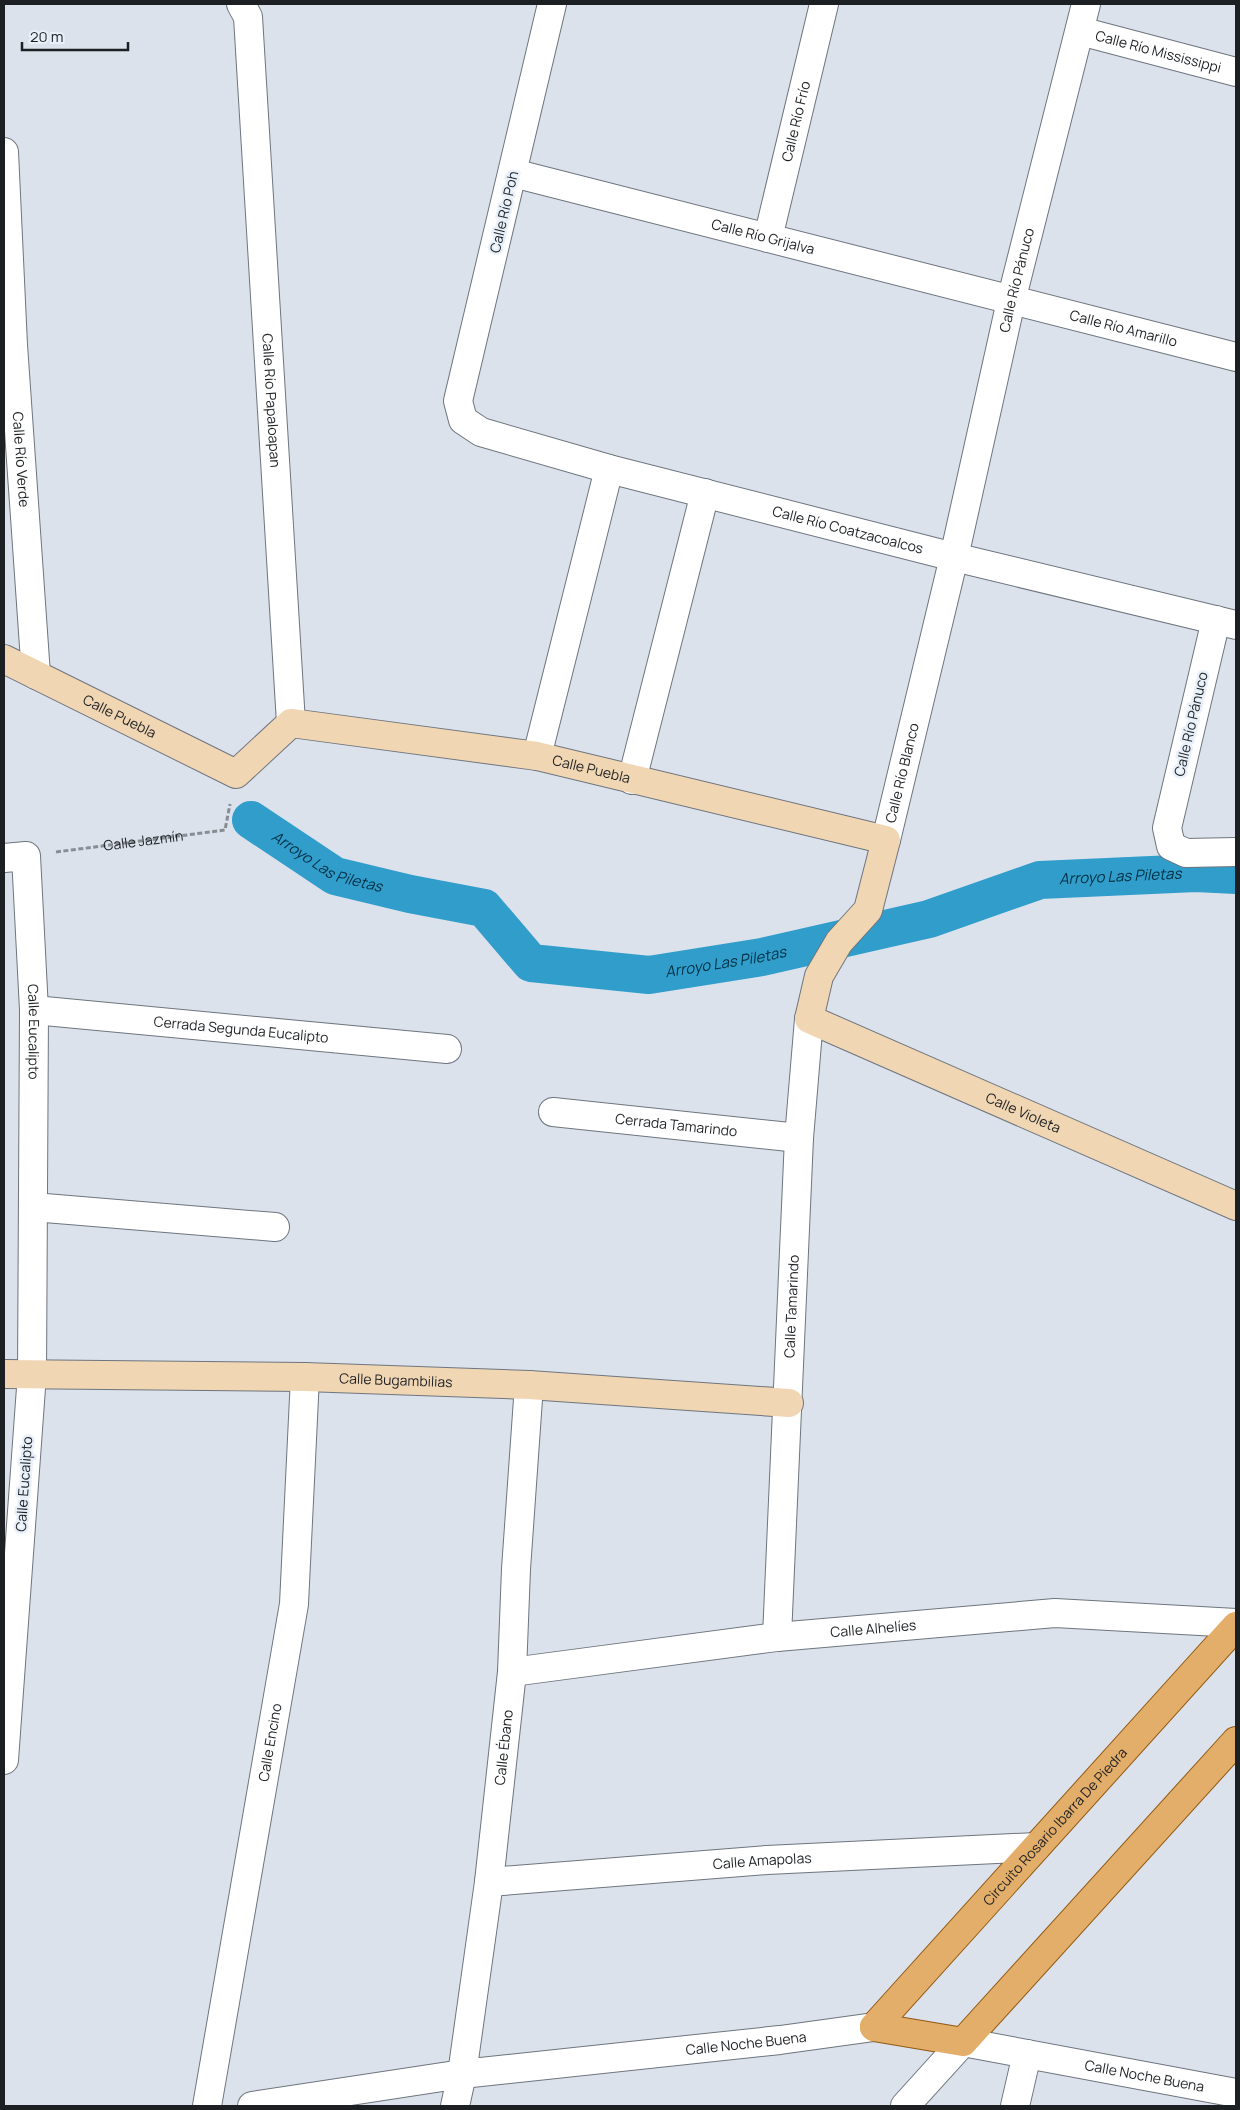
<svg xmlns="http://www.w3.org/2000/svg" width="1240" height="2110" viewBox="0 0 1240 2110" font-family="Manrope,sans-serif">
<rect width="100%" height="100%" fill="#dbe2ec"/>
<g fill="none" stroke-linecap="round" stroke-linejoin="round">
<!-- canal -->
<path stroke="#309dcb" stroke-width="38" id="s1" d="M251 820 335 876 410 894 484 908 531 963 649 975 762 957 929 919 1040 880 1196 873 1236 875"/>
<defs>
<g id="street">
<path id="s3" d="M241 4 248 17 291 723"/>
<path id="s4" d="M552 4 458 401 463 420 481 432 609 469 954 557 1236 625"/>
<path id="s5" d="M1080 31 1236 72"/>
<path id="s6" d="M4 152 13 345 36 675"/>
<path id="s7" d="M513 173 1236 357"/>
<path id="s8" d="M768 238 824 4"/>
<path d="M1216 620 1167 828 1171 846 1186 853 1236 852"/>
<path d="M537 756 609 469"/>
<path d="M632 780 705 493"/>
<path id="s9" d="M886 840 954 557 1011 301 1086 4"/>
<path id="s10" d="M4 858 26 856 34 1010 32 1374 4 1760"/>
<path id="s11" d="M34 1010 447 1049"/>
<path id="s12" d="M553 1112 799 1138"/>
<path d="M33 1207 275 1227"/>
<path id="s13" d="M777 1637 799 1138 809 1019"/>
<path id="s14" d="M512 1672 777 1637 1055 1613 1236 1623"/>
<path id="s15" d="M489 1882 767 1860 1036 1847"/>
<path id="s16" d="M207 2106 294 1604 305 1377"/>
<path id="s17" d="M252 2106 462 2074 780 2040 874 2027"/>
<path id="s18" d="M455 2106 462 2074 489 1882 512 1672 516 1569 529 1385"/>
<path id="s19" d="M905 2106 963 2042 1236 2093"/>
<path d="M1015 2106 1027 2054"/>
</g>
<g id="secondary">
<path id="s20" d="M4 659 236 774 291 723 537 756 886 840 868 910 839 942 819 976 809 1019 1236 1206"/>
<path id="s21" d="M4 1374 305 1377 529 1385 789 1403"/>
</g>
<g id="primary">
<path id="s22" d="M874 2027 1236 1626"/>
<path d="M874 2027 963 2042 1236 1741"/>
</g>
</defs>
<!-- street casing -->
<use href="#street" stroke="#6e757e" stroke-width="30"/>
<!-- secondary casing -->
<use href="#secondary" stroke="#6e757e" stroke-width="30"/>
<!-- primary casing -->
<use href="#primary" stroke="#925910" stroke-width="30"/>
<!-- path -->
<path stroke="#888d94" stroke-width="3" stroke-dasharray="5 2.5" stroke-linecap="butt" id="s2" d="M56 852 225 830 230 804"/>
<!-- street -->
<use href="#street" stroke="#fff" stroke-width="28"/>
<!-- secondary -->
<use href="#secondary" stroke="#f1d6b4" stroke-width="28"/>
<!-- primary -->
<use href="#primary" stroke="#e3ad6a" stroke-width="28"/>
</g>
<g text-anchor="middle" stroke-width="5" stroke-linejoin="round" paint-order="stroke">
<!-- street labels -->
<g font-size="14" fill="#1d2023" stroke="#e8f0fa">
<text dy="5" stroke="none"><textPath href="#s5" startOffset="81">Calle Río Mississippi</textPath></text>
<text dy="5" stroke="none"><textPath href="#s8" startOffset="120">Calle Río Frío</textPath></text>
<text transform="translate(504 212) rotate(-77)" y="5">Calle Río Poh</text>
<text dy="5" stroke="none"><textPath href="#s7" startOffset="258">Calle Río Grijalva</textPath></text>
<text dy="5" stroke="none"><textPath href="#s9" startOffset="575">Calle Río Pánuco</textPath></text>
<text dy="5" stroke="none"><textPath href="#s7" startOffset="630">Calle Río Amarillo</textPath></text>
<text dy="5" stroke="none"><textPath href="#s3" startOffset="399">Calle Río Papaloapan</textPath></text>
<text dy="5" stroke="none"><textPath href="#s6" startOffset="308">Calle Río Verde</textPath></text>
<text dy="5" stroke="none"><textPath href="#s4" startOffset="829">Calle Río Coatzacoalcos</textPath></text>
<text dy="5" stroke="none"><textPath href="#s20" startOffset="129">Calle Puebla</textPath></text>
<text transform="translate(1191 724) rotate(-77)" y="5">Calle Río Pánuco</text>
<text dy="5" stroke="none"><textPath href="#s20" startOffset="638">Calle Puebla</textPath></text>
<text dy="5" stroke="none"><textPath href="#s9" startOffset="69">Calle Río Blanco</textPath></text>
<text dy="5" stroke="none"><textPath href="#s2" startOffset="88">Calle Jazmín</textPath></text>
<text dy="5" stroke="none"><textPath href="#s11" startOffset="208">Cerrada Segunda Eucalipto</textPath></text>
<text dy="5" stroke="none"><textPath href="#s10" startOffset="198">Calle Eucalipto</textPath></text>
<text dy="5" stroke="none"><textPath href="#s20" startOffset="1374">Calle Violeta</textPath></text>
<text dy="5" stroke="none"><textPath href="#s12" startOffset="124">Cerrada Tamarindo</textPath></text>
<text dy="5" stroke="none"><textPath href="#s13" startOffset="331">Calle Tamarindo</textPath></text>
<text dy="5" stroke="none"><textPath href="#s21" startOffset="392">Calle Bugambilias</textPath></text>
<text transform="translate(24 1484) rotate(-86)" y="5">Calle Eucalipto</text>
<text dy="5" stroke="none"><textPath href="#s14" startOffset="364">Calle Alhelíes</textPath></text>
<text dy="5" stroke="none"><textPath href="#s16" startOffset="369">Calle Encino</textPath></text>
<text dy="5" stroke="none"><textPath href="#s18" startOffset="362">Calle Ébano</textPath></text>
<text dy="5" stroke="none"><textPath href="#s22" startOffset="270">Circuito Rosario Ibarra De Piedra</textPath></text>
<text dy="5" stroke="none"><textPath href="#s15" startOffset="274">Calle Amapolas</textPath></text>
<text dy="5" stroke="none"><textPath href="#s17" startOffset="498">Calle Noche Buena</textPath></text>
<text dy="5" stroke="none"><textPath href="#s19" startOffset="271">Calle Noche Buena</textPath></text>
</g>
<!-- water labels -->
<g font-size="15" font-style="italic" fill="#002f42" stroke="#e8f0fa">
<text dy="5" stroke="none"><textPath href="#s1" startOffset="88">Arroyo Las Piletas</textPath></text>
<text dy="5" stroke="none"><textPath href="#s1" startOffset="928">Arroyo Las Piletas</textPath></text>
<text dy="5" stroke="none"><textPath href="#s1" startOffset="522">Arroyo Las Piletas</textPath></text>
</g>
</g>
<!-- border -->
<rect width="1240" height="2110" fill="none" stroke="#1d2023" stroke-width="10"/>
<!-- scale -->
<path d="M22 42v8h106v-8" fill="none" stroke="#1d2023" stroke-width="2.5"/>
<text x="30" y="42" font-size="15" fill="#1d2023" stroke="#e8f0fa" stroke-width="4" paint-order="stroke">20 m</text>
</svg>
